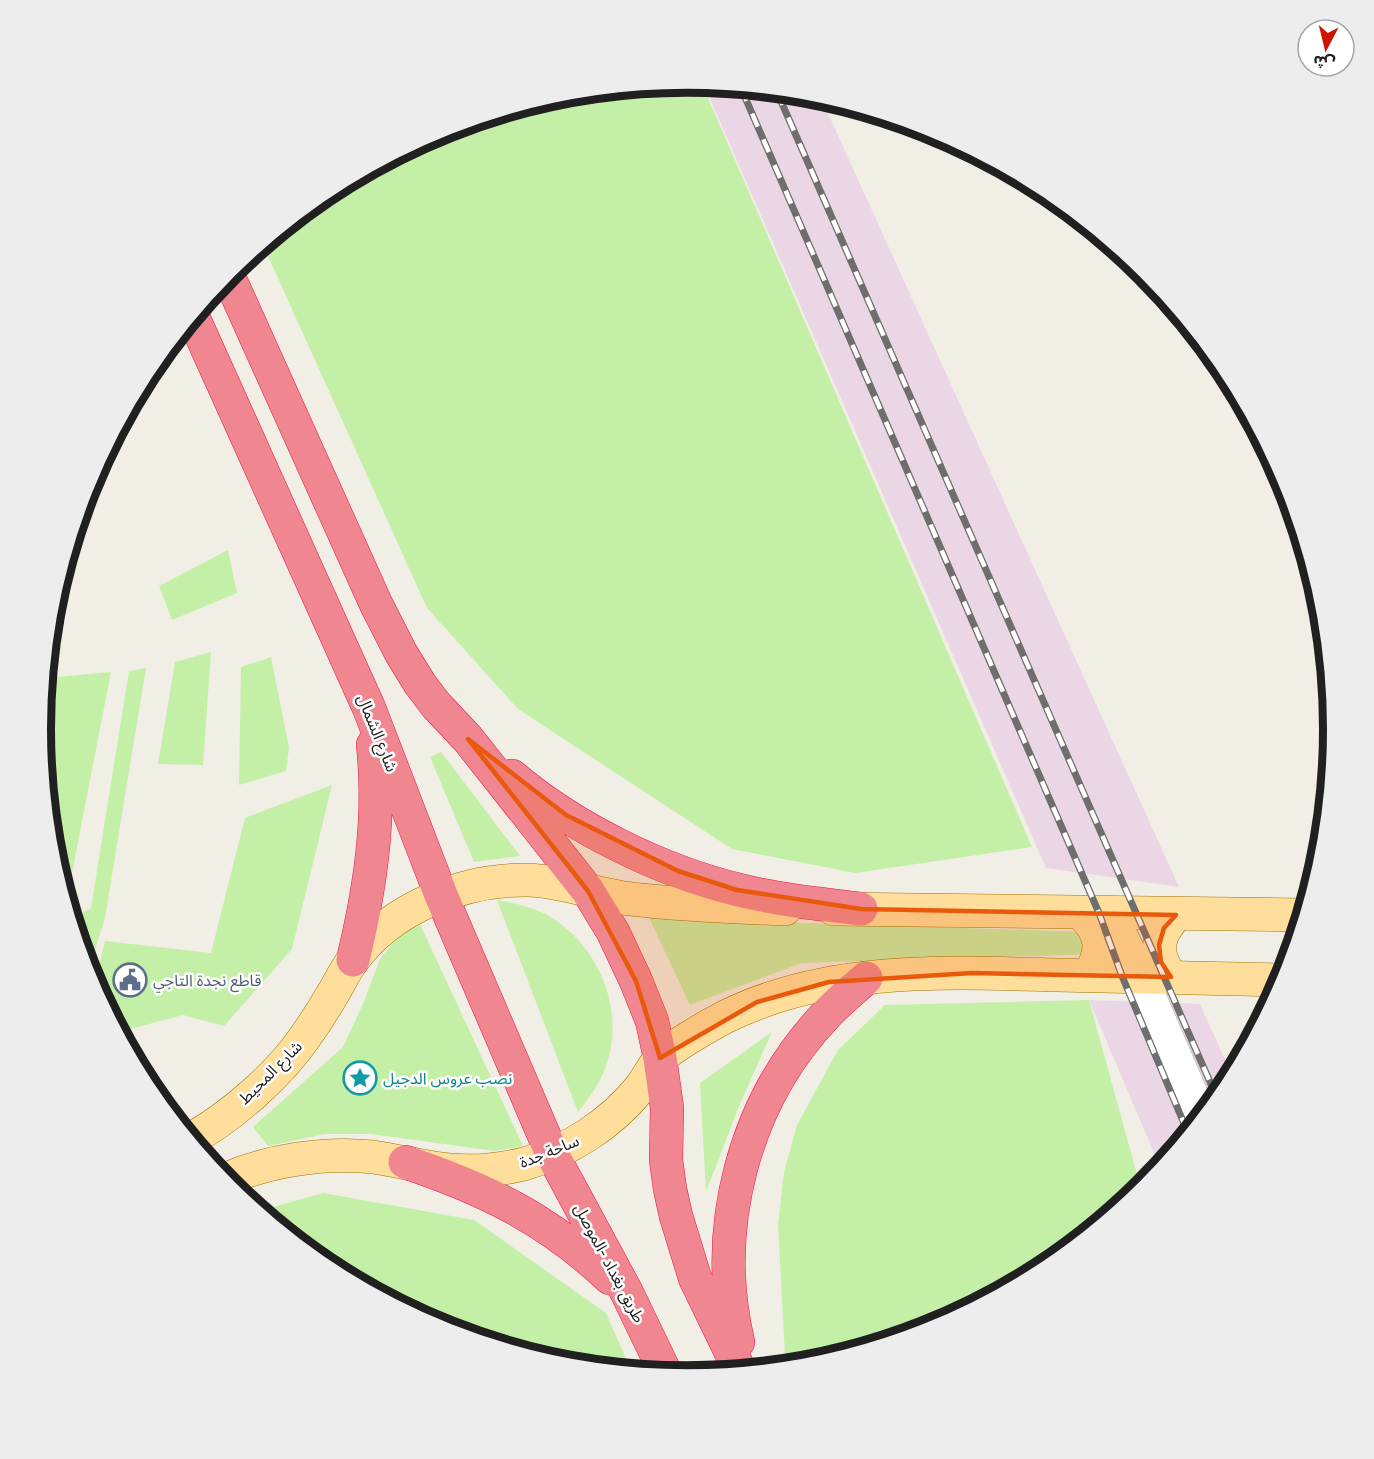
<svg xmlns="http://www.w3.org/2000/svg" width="1374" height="1459" viewBox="0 0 1374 1459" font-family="'Golos Text','Noto Sans Arabic',sans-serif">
<rect width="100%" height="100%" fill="#f1eee5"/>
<!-- industrial -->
<path fill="#ebd6e5" d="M704 85 813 95 821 98 1179 887 1046 868Z
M1089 1000 1200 1004 1232 1075 1224 1089 1160 1167Z"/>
<!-- grass -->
<path fill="#c4efa7" d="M687 83 702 84 1032 847 855 873 732 849 518 709 427 608 263 245 328 192 440 132 561 95Z
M228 550 237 593 172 620 159 586Z
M211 652 203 765 158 764 175 662Z
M271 657 289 748 286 771 239 785 241 667Z
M146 668 105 918 88 972 72 918 91 908 129 671Z
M111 672 70 883 62 886 53 855 41 729 46 678Z
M441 752 520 856 474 862 430 757Z
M332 785 292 949 224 1026 183 1015 119 1032 94 985 105 941 211 953 245 818Z
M497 900C515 903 533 907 549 916 599 946 626 1010 606 1066 600 1084 589 1098 578 1112Z
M649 918 1093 932 1095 954 802 963 690 1005Z
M418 920 523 1146 495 1151 371 1134H325L268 1146 253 1127 343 1047 363 1004 380 959 400 934Z
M1089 1000 1141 1189 1046 1267 934 1327 813 1364 789 1366 785 1355 778 1225 784 1172 797 1125 838 1050 885 1005Z
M772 1032 739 1106 706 1192 700 1083Z
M323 1193 474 1220 606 1313 631 1370 561 1364 439 1327 328 1267 259 1211Z"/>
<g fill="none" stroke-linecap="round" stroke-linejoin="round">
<defs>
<path id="minor" d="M1140 975 1201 1117"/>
<path id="major" d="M833 909 1303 915
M1081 913C1103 934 1104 950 1089 975
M1110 913 1140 975
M1171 977C1154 952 1156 937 1176 915
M191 1139C231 1117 279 1075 305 1037 315 1023 324 1009 332 995 339 984 345 970 353 960 392 907 464 879 528 880 563 881 597 895 631 899 682 905 733 907 785 909
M224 1180C269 1160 325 1152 373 1157 394 1160 414 1165 434 1168 464 1173 495 1171 524 1164 569 1151 611 1124 640 1088 647 1079 652 1068 659 1060 669 1048 710 1025 725 1017 828 966 946 972 1057 975 1133 976 1208 978 1283 980"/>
<path id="highway" d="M228 275 376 604 401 653 420 684 436 705 468 739 588 891 613 932 636 981 652 1021 660 1058 667 1108 666 1160 670 1189 676 1216 695 1278 740 1371
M193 317 369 708 441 895 552 1154 627 1293 666 1374
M512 776C573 828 661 871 739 890 779 900 820 904 861 909
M353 960C370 889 381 818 373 745
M405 1162C486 1189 547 1219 610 1278
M738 1342C711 1227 744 1101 826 1015 838 1002 853 990 866 978"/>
</defs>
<!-- minor casing -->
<use href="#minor" stroke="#a7a7a7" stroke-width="34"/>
<!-- major casing -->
<use href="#major" stroke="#9b7600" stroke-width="34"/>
<!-- highway casing -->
<use href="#highway" stroke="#ea174b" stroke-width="34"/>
<!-- minor -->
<use href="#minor" stroke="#fff" stroke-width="33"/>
<!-- major -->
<use href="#major" stroke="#ffde9c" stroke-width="33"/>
<!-- highway -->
<use href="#highway" stroke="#ef8690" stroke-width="33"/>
<defs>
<path id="rail" d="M741 88 1099 913 1122 976 1188 1133
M777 92 1217 1098"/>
</defs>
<!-- rail casing -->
<use href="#rail" stroke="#6e6e6e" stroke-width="7"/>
<!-- rail -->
<use href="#rail" stroke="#fff" stroke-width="4.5" stroke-dasharray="14" stroke-linecap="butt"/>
</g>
<!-- marked area -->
<path fill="#e8590c" fill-opacity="0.2" stroke="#e8590c" stroke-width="4.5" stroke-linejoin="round" d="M468 739 566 815 678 871 737 890 861 909 1176 915 1164 928 1159 945 1161 962 1171 977 972 973 829 982 757 1002 660 1058 636 981 588 891Z"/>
<!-- icons -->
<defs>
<symbol id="civic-ring" viewBox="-11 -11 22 22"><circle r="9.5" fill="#fff" stroke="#5c6f8a" stroke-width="1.5"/><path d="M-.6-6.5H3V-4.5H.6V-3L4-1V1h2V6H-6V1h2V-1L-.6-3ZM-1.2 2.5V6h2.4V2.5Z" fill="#5c6f8a"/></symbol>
<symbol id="sight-ring" viewBox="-11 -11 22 22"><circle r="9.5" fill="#fff" stroke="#0f9aa8" stroke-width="1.5"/><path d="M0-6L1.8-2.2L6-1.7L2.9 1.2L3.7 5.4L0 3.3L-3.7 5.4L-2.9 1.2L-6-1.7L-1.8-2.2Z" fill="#0f9aa8"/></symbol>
</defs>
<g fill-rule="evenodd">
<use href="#civic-ring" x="111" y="961" width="38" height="38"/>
<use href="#sight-ring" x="341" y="1059" width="38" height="38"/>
</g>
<g text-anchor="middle" stroke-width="5" stroke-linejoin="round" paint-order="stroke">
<!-- street labels -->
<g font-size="16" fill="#202020" stroke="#fff">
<text transform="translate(378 733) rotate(68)" y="6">شارع الشمال</text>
<text transform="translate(270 1072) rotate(-45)" y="6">شارع المحيط</text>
<text transform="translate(549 1151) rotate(-22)" y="6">ساحة جدة</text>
<text transform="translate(610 1263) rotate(62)" y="6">طريق بغداد -الموصل</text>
</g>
<!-- service labels -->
<g font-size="16" fill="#4e5e75" stroke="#fff" text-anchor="start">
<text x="153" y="986">قاطع نجدة التاجي</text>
</g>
<!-- culture labels -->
<g font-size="16" fill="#0d838f" stroke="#fff" text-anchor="start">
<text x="383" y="1084">نصب عروس الدجيل</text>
</g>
</g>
<!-- crop -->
<path d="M0 0H1374V1459H0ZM51 729a636 636 0 1 1 1272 0a636 636 0 1 1-1272 0Z" fill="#ededed" fill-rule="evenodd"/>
<path fill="none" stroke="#202020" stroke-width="8" d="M51 729a636 636 0 1 1 1272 0a636 636 0 1 1-1272 0Z"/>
<!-- north arrow -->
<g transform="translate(1326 48) rotate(187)"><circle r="28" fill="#ffffff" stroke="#a6a6a6" stroke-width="1.5"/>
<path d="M0-4.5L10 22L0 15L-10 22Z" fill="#cf1400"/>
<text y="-9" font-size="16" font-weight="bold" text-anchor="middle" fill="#202020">ش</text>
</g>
</svg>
